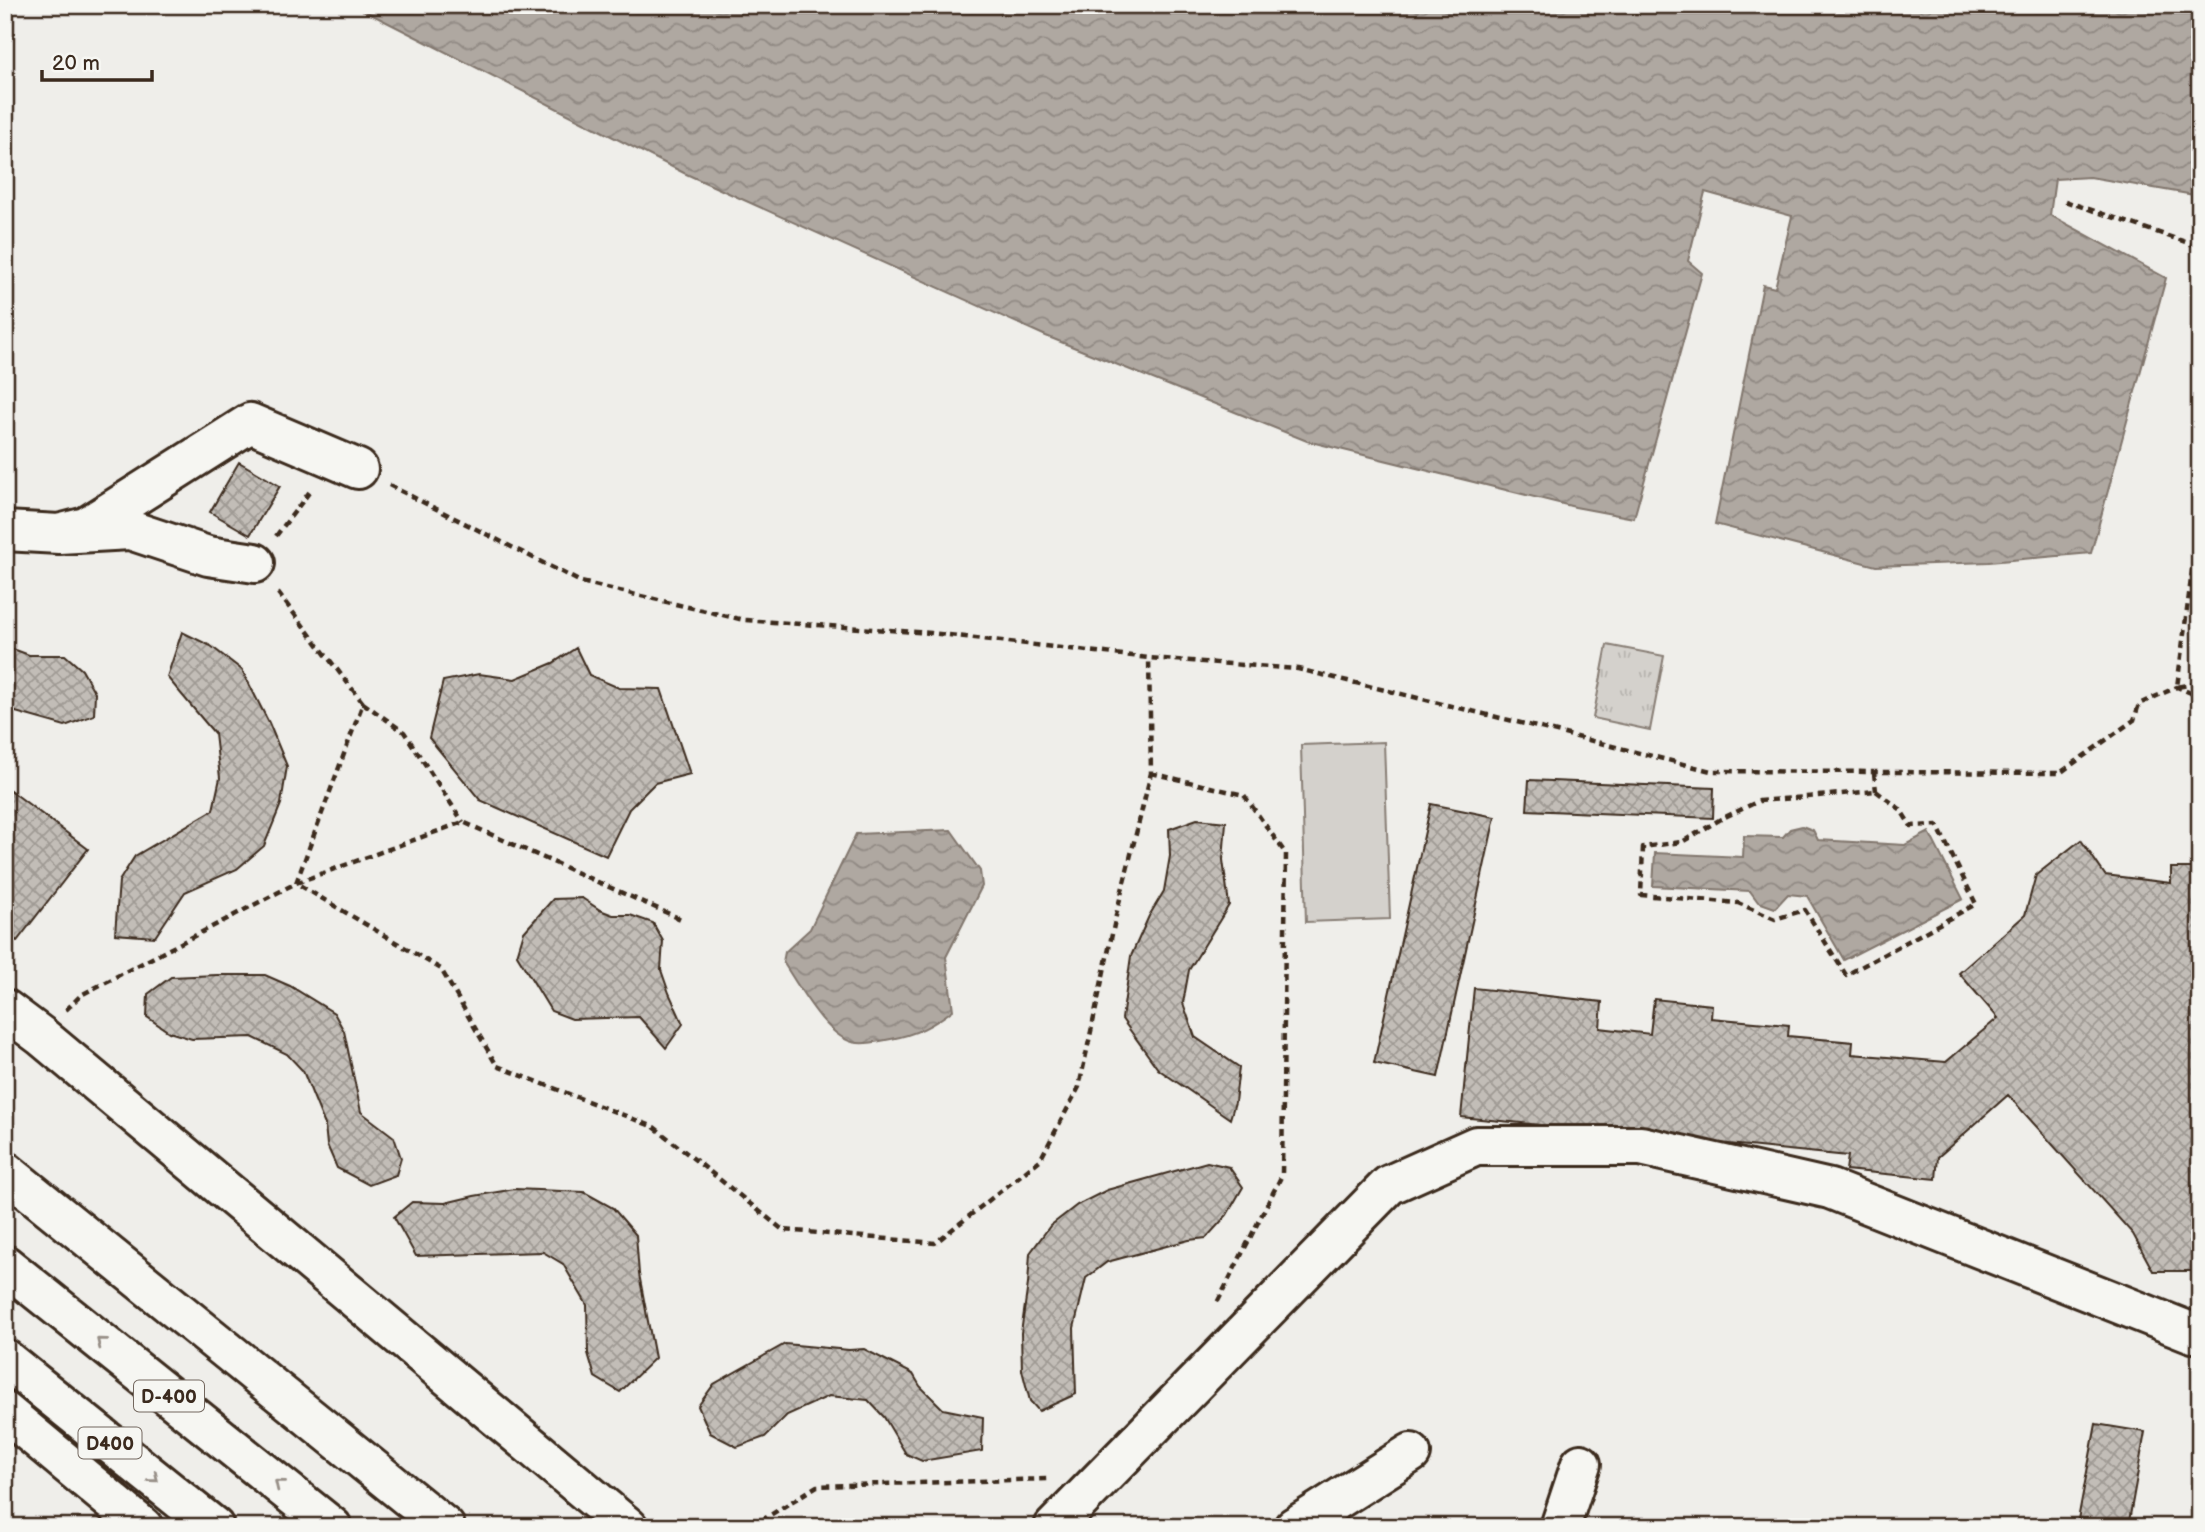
<svg xmlns="http://www.w3.org/2000/svg" width="2205" height="1532" viewBox="0 0 2205 1532" font-family="'Balsamiq Sans',sans-serif">
<defs>
<pattern id="park-tufts" width="24" height="20" patternUnits="userSpaceOnUse" patternTransform="scale(1.75)"><rect width="24" height="20" fill="#d4d1cc"/><path d="M3 7l-1-3M5 7V3M7 7l1-3M15 17l-1-3M17 17v-4M19 17l1-3" fill="none" stroke="#b7b4af"/></pattern>
<pattern id="water-waves" width="16" height="10" patternUnits="userSpaceOnUse" patternTransform="scale(1.75)"><rect width="16" height="10" fill="#afa8a1"/><path d="M0 5q4-4 8 0t8 0" fill="none" stroke="#908983"/></pattern>
<pattern id="building-cross-hatch" width="8" height="8" patternUnits="userSpaceOnUse" patternTransform="scale(1.75)"><rect width="8" height="8" fill="#c2bdb7"/><path d="M0 0l8 8M0 8l8-8" fill="none" stroke="#9f9a94"/></pattern>
</defs>
<rect width="100%" height="100%" fill="#efeeea"/>
<filter id="ink" filterUnits="userSpaceOnUse"><feTurbulence type="fractalNoise" baseFrequency=".0143" numOctaves="2"/><feDisplacementMap in="SourceGraphic" scale="14" xChannelSelector="R" yChannelSelector="G"/><feConvolveMatrix kernelMatrix="1 2 1 2 8 2 1 2 1" color-interpolation-filters="sRGB"/></filter>
<g filter="url(#ink)">
<!-- green -->
<path fill="#d4d1cc" stroke="#887e75" stroke-width="2" d="M1384 742 1390 919 1306 922 1301 745Z"/>
<!-- park -->
<path fill="url(#park-tufts)" stroke="#887e75" stroke-width="2" d="M1607 645 1664 656 1650 730 1593 718Z"/>
<!-- water -->
<path fill="url(#water-waves)" stroke="#81766d" stroke-width="2" d="M353 5H2200V196L2090 177 2055 179 2050 215 2166 278 2091 553 1989 562 1876 566 1715 524 1763 285 1775 288 1792 216 1705 192 1688 261 1702 273 1634 518 1575 507 1307 441 1046 336 684 173Z
M1802 826 1813 830 1818 840 1905 845 1929 832 1963 899 1844 960 1807 896 1788 894 1775 908 1758 902 1750 891 1653 886 1655 853 1743 857 1744 836 1783 837 1790 829Z
M951 830 980 871 982 886 946 957 953 1010C932 1026 917 1034 891 1039 880 1041 869 1044 858 1043 828 1041 799 986 783 962L785 952 810 929 856 834Z"/>
<!-- building -->
<path fill="url(#building-cross-hatch)" stroke="#3b2a1e" stroke-width="2" d="M239 462 280 486 250 535 210 512Z
M182 632 211 646 242 670 269 723 287 766 281 804 264 846 237 869 185 892 155 937 115 934 119 881 135 856 213 810 220 778 215 734 167 677Z
M5 646 29 655H65L82 670 95 693 94 715 65 726 5 709Z
M576 648 589 675 619 688 661 689 690 774 655 783 629 809 606 856 480 800 429 738 443 681 479 674 515 679 553 663Z
M1529 780 1714 788 1713 818 1527 810Z
M10 790 88 849 17 941 5 932V797Z
M1431 804 1495 817 1438 1077 1374 1063Z
M1197 819 1226 822 1223 860 1229 905 1189 970 1183 1003 1195 1037 1239 1067 1235 1102 1230 1119 1158 1069 1122 1019 1131 956 1149 916 1164 891 1170 856 1169 829Z
M2081 840 2105 875 2171 883V868H2200V1271H2153L2133 1234 2008 1095 1938 1157 1936 1179 1846 1170 1848 1156 1461 1117 1474 988 1602 1002 1600 1028 1650 1034 1654 999 1712 1005 1711 1018 1789 1025 1788 1036 1853 1042 1852 1054 1946 1062 1998 1018 1959 973 2025 915 2036 875Z
M582 898 600 910 613 915H630L653 923 663 941 661 970 669 993 683 1024 666 1048 639 1017 572 1019 551 1011 517 955 524 932 553 899Z
M217 975H265L290 986 334 1013 344 1031 361 1112 394 1137 401 1158 396 1175 369 1185 337 1168 327 1145 325 1125 303 1071 287 1054 252 1037 192 1039 169 1032 147 1017 148 994 171 977Z
M1207 1162 1229 1167 1243 1187 1227 1215 1206 1238 1189 1240 1107 1262 1086 1278 1074 1328 1076 1394 1039 1411 1030 1401 1022 1370 1021 1333 1028 1284 1030 1253 1050 1226 1077 1205 1107 1190Z
M515 1189 584 1192 613 1208 636 1235 639 1274 655 1358 620 1392 595 1377 588 1353 587 1305 563 1264 543 1252 416 1256 394 1217 412 1202 445 1203 474 1196Z
M785 1344 849 1350 864 1349 913 1374 920 1386 943 1409 983 1417 982 1451 922 1461 906 1454 884 1417 868 1400 829 1396 787 1415 765 1437 737 1447 710 1433 698 1406 714 1384Z
M2096 1424 2145 1432 2128 1527 2077 1525Z
M2020 1521 2053 1527H2019Z"/>
<g fill="none" stroke-linecap="round" stroke-linejoin="round">
<defs>
<path id="minor" d="M5 531 59 534 130 530 208 556 255 563
M59 534 86 527 250 423 358 469
M5 1009 41 1036 628 1527
M5 1171 445 1527
M5 1412 143 1527
M1054 1527 1389 1185 1476 1146H1641L1830 1189 2193 1333H2200
M1294 1527 1411 1453
M1560 1527 1581 1464"/>
<path id="highway" d="M5 1265 332 1527
M5 1359 214 1527"/>
</defs>
<!-- minor casing -->
<use href="#minor" stroke="#3b2a1e" stroke-width="44"/>
<!-- highway casing -->
<use href="#highway" stroke="#3b2a1e" stroke-width="44"/>
<!-- path -->
<path stroke="#3b2a1e" stroke-width="4.5" stroke-dasharray="7 5" stroke-linecap="butt" d="M2065 201 2200 247
M389 485 581 582 744 620 931 633 1149 658 1298 669 1513 721 1711 771 2060 773 2134 720 2139 704 2177 687 2200 697
M2200 510 2177 687 2200 683
M276 536 311 490
M278 593 363 703 296 883 441 969 497 1066 654 1127 783 1230 935 1243 1040 1160 1079 1087 1117 911 1151 773 1149 658
M363 703 404 732 463 822
M1151 773 1244 795 1286 854 1282 1175 1217 1303
M1874 773 1876 791
M1876 791 1900 809 1911 826 1937 825 1976 904 1846 975 1805 910 1775 919 1738 903 1641 895 1643 847 1682 842 1721 819 1759 801Z
M66 1010 81 995 296 883 463 822 683 920
M751 1527 817 1486 1047 1479"/>
<!-- minor -->
<use href="#minor" stroke="#f6f6f2" stroke-width="38"/>
<!-- highway -->
<use href="#highway" stroke="#f6f6f2" stroke-width="38"/>
</g>
<!-- one-way arrows -->
<defs><path id="oneway-chevron" d="M-2-3.5L2.5 0L-2 3.5" fill="none" stroke-width="1.6" stroke-linecap="round" stroke-linejoin="round" transform="scale(1.75)"/></defs>
<g stroke="#989088">
<use href="#oneway-chevron" transform="translate(101 1342) rotate(-141)"/>
<use href="#oneway-chevron" transform="translate(154 1478) rotate(39)"/>
<use href="#oneway-chevron" transform="translate(279 1484) rotate(-141)"/>
</g>
</g>
<g text-anchor="middle" stroke-width="5" stroke-linejoin="round" paint-order="stroke">
<!-- shield labels -->
<g fill="#f6f6f2" stroke="#73675e" stroke-width="2">
<rect x="134" y="1380.5" width="70" height="31" rx="5"/>
<rect x="78.5" y="1427.5" width="63" height="31" rx="5"/>
</g>
<g font-size="19" font-weight="bold" fill="#3b2a1e">
<text x="169" y="1403">D-400</text>
<text x="110" y="1450">D400</text>
</g>
</g>
<!-- margin -->
<rect width="2205" height="1532" fill="none" stroke="#f6f6f2" stroke-width="28"/>
<rect x="14" y="14" width="2177" height="1504" fill="none" stroke="#3b2a1e" stroke-width="2.5" filter="url(#ink)"/>
<!-- scale -->
<path d="M42 70v10h110v-10" fill="none" stroke="#3b2a1e" stroke-width="3.5"/>
<text x="52" y="70" font-size="21" fill="#3b2a1e" stroke="#f6f6f2" stroke-width="5" paint-order="stroke">20 m</text>
</svg>
